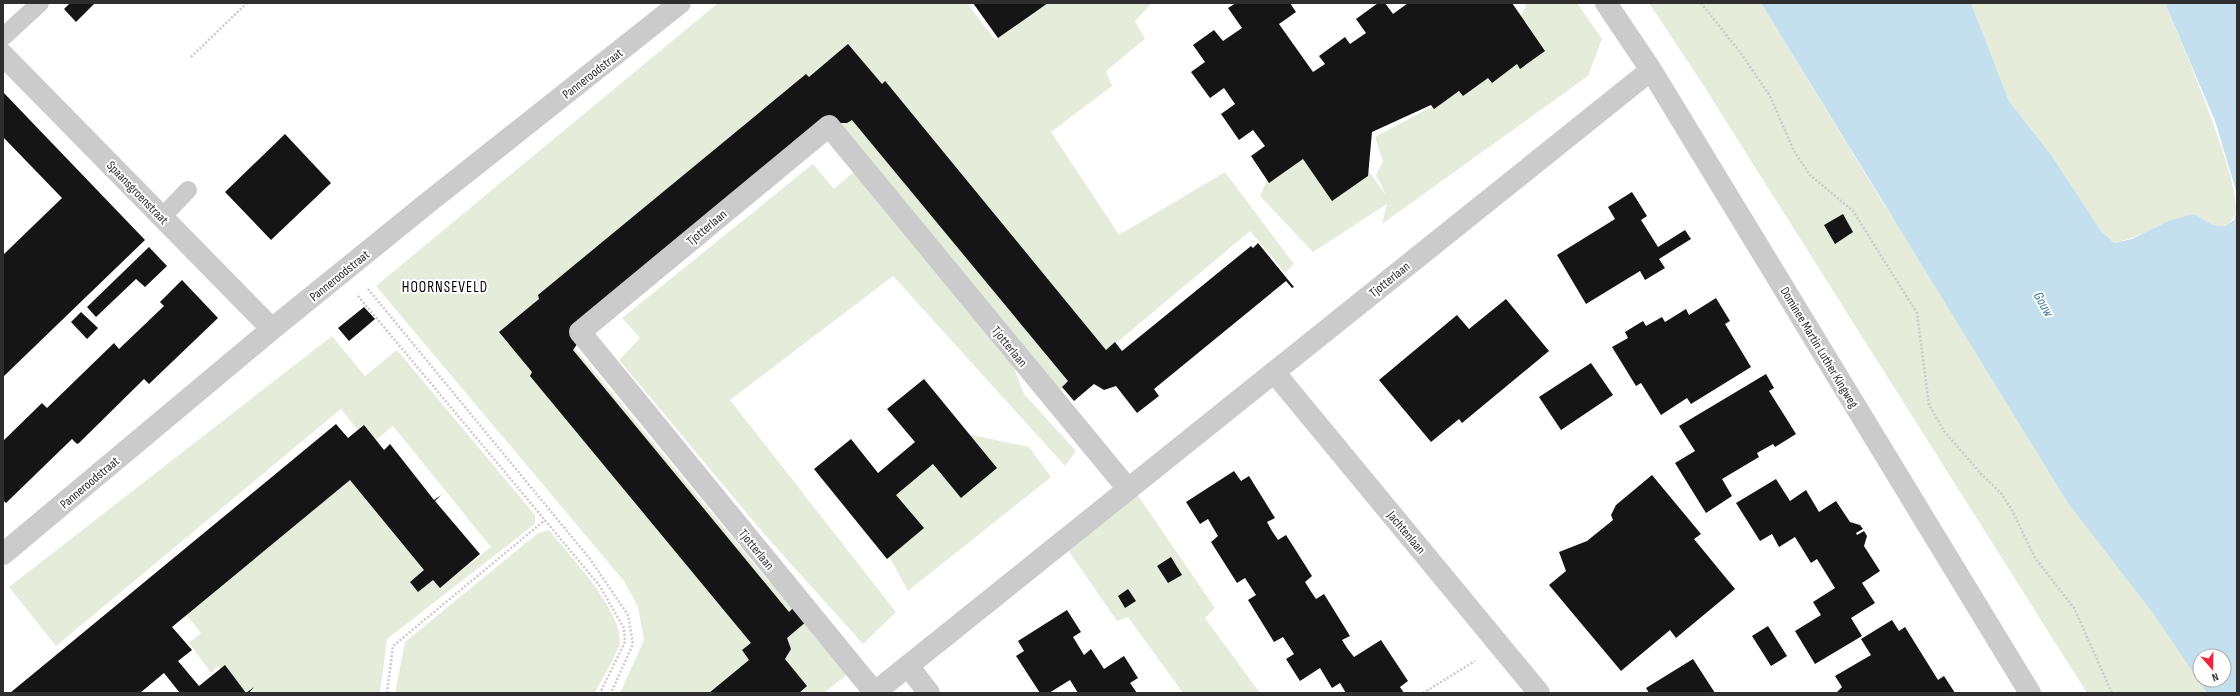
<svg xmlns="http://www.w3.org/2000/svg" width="2240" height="696" viewBox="0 0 2240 696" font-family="'Sofia Sans Condensed',sans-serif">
<rect width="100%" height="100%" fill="#fff"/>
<!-- green -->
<path fill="#e5ecda" d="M718 3H967L995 40 1048 3H1152L1135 21 1145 39 1106 71 1112 86 1051 132 1119 235 1225 172 1294 264 1285 273 1250 231 1059 391 829 113 563 334 769 582 780 585 854 669 824 693H620L644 640 638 607 624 581 376 286Z
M1524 3H1577L1602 39 1588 76 1382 224 1387 204 1313 252 1260 196 1271 170 1297 149 1363 163 1386 195 1376 175 1383 161 1375 137 1540 49 1520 17 1526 7Z
M1649 3H1761L1883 203 2207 693H2087L1700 80Z
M1971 3H2165C2181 42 2240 177 2236 213 2234 219 2230 222 2225 226L2213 225 2194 214C2166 222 2142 237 2114 243L2101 231 2052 156 2009 101Z
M813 164 834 189 856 170 1008 352 1024 394 1076 451 1065 466 893 276 730 400 896 612 863 644 765 535 619 360 640 338 622 318Z
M332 336 365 376 397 350 535 515V524L387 639 380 693H241L218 666 211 673 189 643 201 633 185 613 357 474 446 583 491 547 393 426 370 445 341 409 56 646 9 587Z
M963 433 1029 447 1051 477 908 591 884 547 889 489 926 457 954 489Z
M1136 493 1215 608 1205 618 1260 693H1183L1128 617 1117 621 1068 550Z
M549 530C570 556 620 608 620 641 621 648 599 684 595 693H395L405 642 538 533Z"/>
<!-- water -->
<path fill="#c4e0ee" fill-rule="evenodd" d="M1761 3H1971L2009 101 2052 156 2101 231 2114 243 2132 239 2171 220 2194 214 2213 225 2225 226 2234 220 2237 211V693H2207L2153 613 2068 503ZM2200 656H2224V680H2200Z
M2165 3H2237V194L2215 121Z"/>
<!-- building -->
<path fill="#151515" d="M70 3H95L76 22 64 9Z
M973 3H1048L998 38Z
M1236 3H1290L1296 12 1279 24 1313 72 1325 64 1319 56 1345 37 1350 44 1366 33 1356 19 1378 3H1385L1393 14 1408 3H1512L1545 51 1520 69 1517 64 1492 83 1488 78 1463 96 1459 91 1434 109 1431 105 1372 132 1368 176 1332 201 1303 159 1269 183 1251 156 1265 146 1253 130 1239 140 1221 114 1235 104 1224 88 1210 98 1191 72 1205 62 1193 45 1214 30 1223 41 1242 28 1228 8Z
M848 44 882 84 885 81 886 82 1106 350 1115 342 1122 351 1251 246 1253 248 1258 243 1294 287 1292 288 1286 281 1154 389 1159 396 1137 413 1116 386 1104 390 1094 384 1074 401 1062 387 1068 381 852 120 847 123H838L578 343 573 350 789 612 795 606 807 621 787 638 791 649 785 659 807 686 799 693H709L749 660 742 650 751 643 530 376 532 372 499 332 539 299 538 295 806 74 809 77Z
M3 92 145 240 3 377V255L62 198 3 137Z
M285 134 331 183 271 240 225 192Z
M1632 192 1647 216 1641 220 1658 247 1685 230 1691 239 1659 259 1665 268 1645 280 1640 271 1586 304 1557 255 1615 219 1608 207Z
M1843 214 1853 232 1835 244 1824 225Z
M149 247 167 266 145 287 136 279 96 317 87 307Z
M182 280 218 318 149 384 144 379 79 443 77 444 72 439 6 503 3 500V441L42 403 47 408 114 343 119 349 164 306 160 302Z
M1716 298 1730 321 1725 324 1751 367 1691 404 1687 398 1661 415 1641 383 1636 386 1612 347 1628 338 1625 332 1643 321 1646 326 1662 317 1665 322 1686 309 1689 315Z
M1506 299 1549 351 1462 423 1459 419 1431 442 1379 380 1457 315 1469 329Z
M364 307 375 319 349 341 338 328Z
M81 312 98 328 87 339 71 322Z
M1591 363 1613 395 1561 430 1539 397Z
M1766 374 1774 388 1769 391 1796 434 1775 447 1773 444 1757 453 1759 457 1722 479 1732 496 1706 513 1675 463 1695 451 1679 426Z
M924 379 997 468 961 498 933 464 896 495 924 528 887 559 814 469 851 439 878 473 915 442 887 409Z
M336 424 348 438 364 425 384 450 390 444 434 500 441 495 435 501 480 554 440 588 433 580 418 592 410 582 424 570 350 480 172 627 192 650 178 661 199 686 225 665 246 693 254 687 249 693H180L164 673 140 693H10Z
M1234 471 1241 481 1249 476 1275 518 1267 522 1272 531 1278 540 1286 535 1312 576 1305 582 1310 590 1316 599 1324 594 1350 636 1342 640 1347 648 1354 657 1381 640 1408 681 1400 687 1404 693H1346L1340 683 1332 688 1320 668 1300 681 1286 659 1294 654 1283 637 1274 642 1248 600 1256 595 1245 578 1237 583 1211 542 1218 536 1208 519 1200 524 1186 502Z
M1652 475 1701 534 1694 539 1735 589 1676 638 1670 630 1621 671 1549 585 1566 571 1559 552 1587 541 1613 520 1611 515 1616 505Z
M1776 479 1790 501 1806 490 1819 512 1836 501 1850 522 1860 525 1863 529 1856 533 1857 535 1864 531 1867 536 1864 546 1880 571 1862 583 1875 603 1851 618 1862 636 1815 664 1795 631 1821 615 1813 602 1835 588 1817 559 1811 563 1795 537 1779 547 1772 534 1760 541 1736 503Z
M1171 557 1182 575 1168 583 1157 566Z
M1128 589 1136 601 1125 608 1118 596Z
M1067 610 1081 632 1073 637 1084 655 1091 649 1104 669 1124 656 1138 678 1130 683 1137 693H1078L1070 680 1049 693H1040L1016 656 1024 651 1018 641Z
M1892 620 1899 631 1905 627 1938 680 1944 676 1955 693H1836L1842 687 1835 676 1871 655 1861 639Z
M1768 626 1787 656 1771 666 1752 636Z
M1693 659 1715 693H1649L1646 688Z"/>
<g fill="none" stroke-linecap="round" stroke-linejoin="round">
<!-- path -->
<path stroke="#cbcbcb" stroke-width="2.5" stroke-dasharray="2 2" stroke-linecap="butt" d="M1701 3 1740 52 1770 96 1794 151 1810 175 1853 211 1917 313 1929 405 1944 431 1982 475 2001 493 2012 510 2035 558 2074 608 2112 693
M191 57 247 3
M368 289 590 559 628 615 633 644 611 693
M358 296 599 585 624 628 625 642 600 693
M387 693 393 646 545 520
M1423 693 1475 661"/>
<!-- lane -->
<path stroke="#cbcbcb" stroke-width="18" d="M3 37 40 3
M162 217 188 190"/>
<!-- street -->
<path stroke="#cbcbcb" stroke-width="22" d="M1606 3 1651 70 2030 693
M3 55 272 329
M1274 372 1539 693
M3 554 272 329 430 201 680 3
M908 666 929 693
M874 693 1651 70
M875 693 580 332 829 126 1128 489"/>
</g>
<g text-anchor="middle" stroke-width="4" stroke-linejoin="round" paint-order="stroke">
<!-- street labels -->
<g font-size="13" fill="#2e2e2e" stroke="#fff">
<text transform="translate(592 73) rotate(-38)" y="5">Panneroodstraat</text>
<text transform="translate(138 192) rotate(46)" y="5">Spaansgroenstraat</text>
<text transform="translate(706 227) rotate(-40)" y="5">Tjotterlaan</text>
<text transform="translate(339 275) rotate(-39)" y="5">Panneroodstraat</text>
<text transform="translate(1389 279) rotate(-39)" y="5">Tjotterlaan</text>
<text transform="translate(1010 346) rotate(51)" y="5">Tjotterlaan</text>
<text transform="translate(1820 347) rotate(59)" y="5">Dominee Martin Luther Kingweg</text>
<text transform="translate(89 482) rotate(-40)" y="5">Panneroodstraat</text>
<text transform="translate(1407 532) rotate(50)" y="5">Jachtenlaan</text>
<text transform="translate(757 549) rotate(51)" y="5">Tjotterlaan</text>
</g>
<!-- water labels -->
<g font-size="14" font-style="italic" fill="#357596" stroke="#fff">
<text transform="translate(2044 304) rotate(61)" y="5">Gouw</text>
</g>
<!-- quarter labels -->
<g font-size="15" letter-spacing="1" fill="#000" stroke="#fff">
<text x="445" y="292">HOORNSEVELD</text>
</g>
</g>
<!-- border -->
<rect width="2240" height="696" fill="none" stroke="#2e2e2e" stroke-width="8"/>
<!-- north arrow -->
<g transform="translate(2212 668) rotate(160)"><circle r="19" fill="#ffffff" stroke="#ababab"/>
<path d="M0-3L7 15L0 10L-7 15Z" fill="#f3223b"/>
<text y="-6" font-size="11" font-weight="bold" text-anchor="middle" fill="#2e2e2e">N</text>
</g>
</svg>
